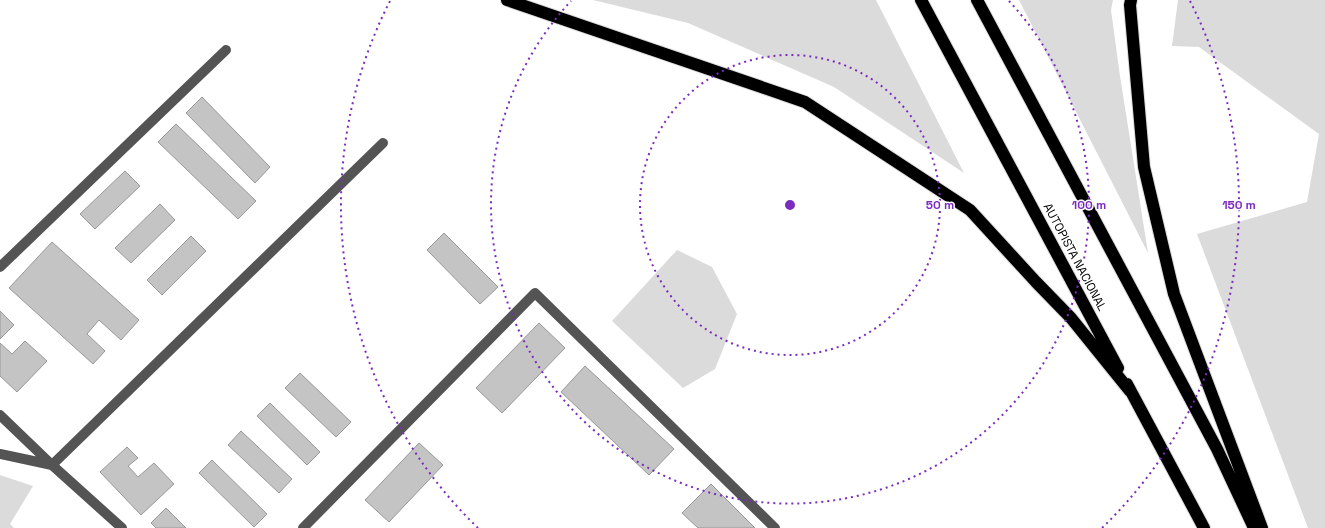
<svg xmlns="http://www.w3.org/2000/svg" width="1325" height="528" viewBox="0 0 1325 528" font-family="'Space Grotesk',sans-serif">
<rect width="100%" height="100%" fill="#fff"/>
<!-- green -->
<path fill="#dbdbdb" d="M593 0H876L964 173 834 87 688 23Z
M1019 0H1113L1111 10 1120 76 1148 253Z
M1178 0H1325V528H1308L1197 234 1307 202 1319 134 1199 47 1172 46Z
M677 250 712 267 737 314 715 369 683 388 612 321Z
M0 475 33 486 10 524 14 528H0Z"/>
<!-- building -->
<path fill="#c4c4c4" stroke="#989898" d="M202 97 270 167 255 183 186 113Z
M176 124 256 201 238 219 158 142Z
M125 171 140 186 95 229 80 214Z
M160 204 175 220 131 263 115 248Z
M444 233 498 287 480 304 427 250Z
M191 236 206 251 162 295 147 280Z
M52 242 139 320 121 340 99 320 87 334 105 351 93 364 9 288Z
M0 311 14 325 0 339Z
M539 323 565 348 502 413 476 388Z
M25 341 47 361 17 392 0 376V343L12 354Z
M585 366 674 449 649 475 561 392Z
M300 373 351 422 336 437 285 388Z
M270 403 320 452 307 465 257 416Z
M241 431 292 479 279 493 228 445Z
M419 443 443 465 389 522 365 500Z
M127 447 138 458 128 466 138 477 154 463 174 484 141 515 100 472Z
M212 460 267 514 254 527 199 473Z
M711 484 755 528H698L682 513Z
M166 508 186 528H156L151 523Z"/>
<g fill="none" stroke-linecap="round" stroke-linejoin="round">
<defs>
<path id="highway" d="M507 0 805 102 970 210 1036 282 1071 318 1130 391
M921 0 1118 368
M977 0 1217 449 1254 528
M1131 0 1130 5 1144 167 1174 294 1262 528
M1127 384 1204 528"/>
</defs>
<!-- highway casing -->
<use href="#highway" stroke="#dbdbdb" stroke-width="14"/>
<!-- minor -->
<path stroke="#545454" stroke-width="10" d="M0 267 226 50
M0 415 52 465 122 528
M0 454 52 465 383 143
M303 528 535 293 775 528"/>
<!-- highway -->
<use href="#highway" stroke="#000" stroke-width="12"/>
</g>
<!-- distance rings -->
<g fill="none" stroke="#7b2cbf" stroke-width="2" stroke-dasharray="2 4">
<circle cx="790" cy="205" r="150"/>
<path d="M1009 1A299 299 0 1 1 571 1"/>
<path d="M478 528A449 449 0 0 1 390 1M1190 1A449 449 0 0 1 1102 528"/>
</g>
<g text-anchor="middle" stroke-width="3" stroke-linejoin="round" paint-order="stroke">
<!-- street labels -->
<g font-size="12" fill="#000" stroke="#fff">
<text transform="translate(1075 257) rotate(62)" y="4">AUTOPISTA NACIONAL</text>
</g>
</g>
<circle cx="790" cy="205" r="6" fill="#7b2cbf" stroke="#fff" stroke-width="2"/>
<g font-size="12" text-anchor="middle" font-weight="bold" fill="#7b2cbf" stroke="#fff" stroke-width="3" stroke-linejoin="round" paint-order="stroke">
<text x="940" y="209">50 m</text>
<text x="1089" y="209">100 m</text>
<text x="1239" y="209">150 m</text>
</g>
</svg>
